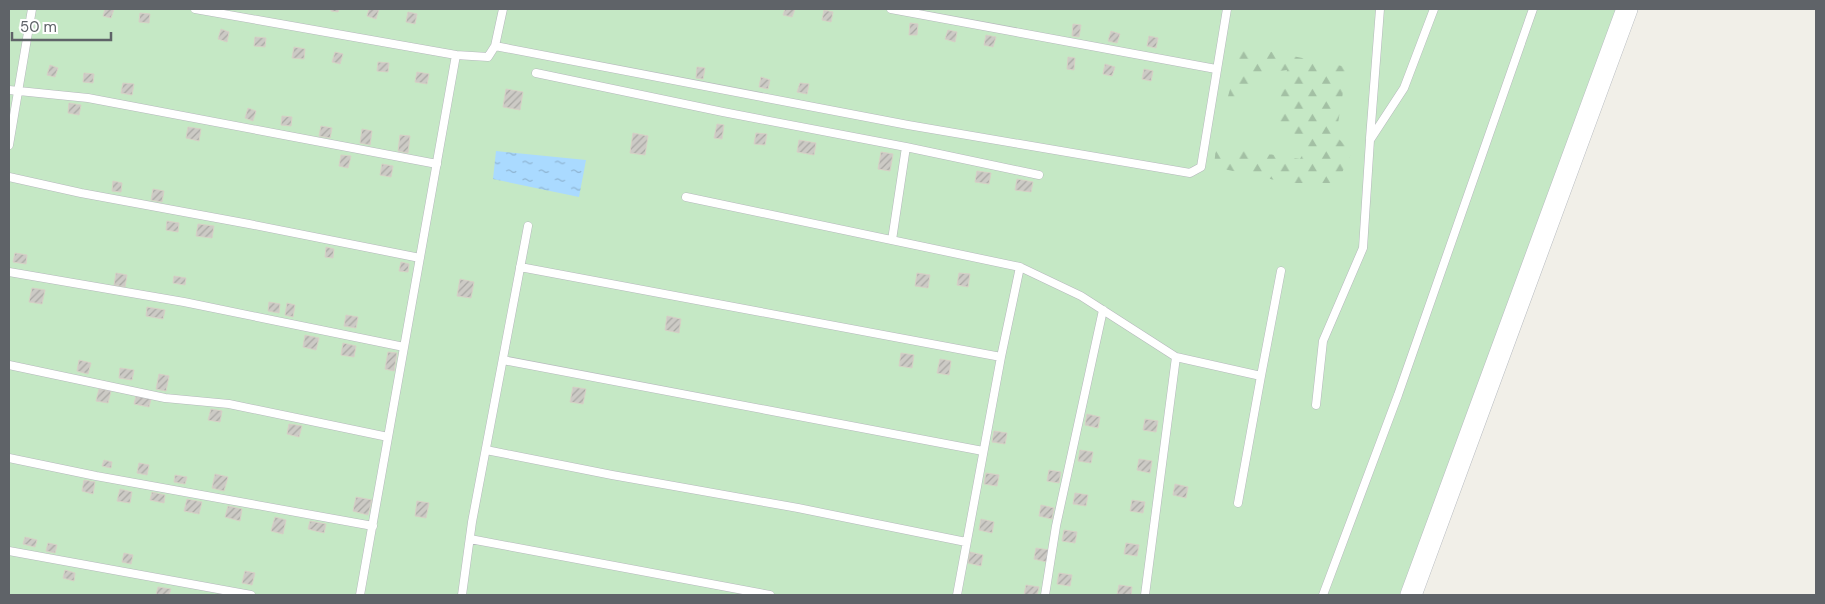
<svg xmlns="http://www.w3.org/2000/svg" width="1825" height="604" viewBox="0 0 1825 604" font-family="'DM Sans',sans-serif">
<defs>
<pattern id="forest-firs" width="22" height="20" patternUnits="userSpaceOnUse" patternTransform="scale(1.25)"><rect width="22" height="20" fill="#c5e8c5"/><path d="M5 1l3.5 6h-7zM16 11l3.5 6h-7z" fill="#a3c0a4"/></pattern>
<pattern id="water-ripples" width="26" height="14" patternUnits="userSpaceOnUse" patternTransform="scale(1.25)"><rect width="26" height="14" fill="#aadaff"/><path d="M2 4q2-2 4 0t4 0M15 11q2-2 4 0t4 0" fill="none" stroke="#8eb4d2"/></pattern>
<pattern id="building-hatch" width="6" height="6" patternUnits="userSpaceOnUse" patternTransform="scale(1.25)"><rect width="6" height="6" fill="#cccac5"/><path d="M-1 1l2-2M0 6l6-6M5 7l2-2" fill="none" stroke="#a9a8a4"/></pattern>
</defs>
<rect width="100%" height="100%" fill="#f1efe8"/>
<!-- green -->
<path fill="#c5e8c5" d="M9 9H1627L1411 595H9Z"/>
<!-- forest -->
<path fill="url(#forest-firs)" d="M1242 46 1347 67 1336 136 1352 152 1337 183H1289L1214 167 1216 146 1300 159 1309 143 1273 120 1281 95 1287 70 1258 74 1241 104 1227 100Z"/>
<!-- water -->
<path fill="url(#water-ripples)" d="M496 151 586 160 579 197 493 179Z"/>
<!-- building -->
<path fill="url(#building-hatch)" stroke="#d6d1c6" d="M105 9H114L111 18 103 16Z
M331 9H339L338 12 331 11Z
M369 9H379L376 19 367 16Z
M785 9H795L792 17 783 15Z
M824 10 833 12 831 22 822 20Z
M408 12 417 14 415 24 406 22Z
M140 13 150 14 149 23 139 22Z
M910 23 918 24 917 35H909Z
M1073 24 1081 25 1079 37 1072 36Z
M221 29 229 32 227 42 218 39Z
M948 30 957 32 955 42 945 39Z
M1111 31 1120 34 1117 43 1108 41Z
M986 35 996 37 993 47 984 45Z
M1149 36 1158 38 1156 48 1147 46Z
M255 37 266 38 265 47 254 46Z
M294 47 305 49 304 59 292 58Z
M335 52 343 54 340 64 332 62Z
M1068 57 1075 58 1074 70 1067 69Z
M378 62 389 63 388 72 377 71Z
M1105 64 1115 67 1112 76 1103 74Z
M50 65 58 68 55 77 47 75Z
M697 67 705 68 703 79 696 78Z
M1144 69 1153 71 1151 81 1142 79Z
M417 72 429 74 427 84 415 82Z
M84 73 94 74 93 83 83 82Z
M761 77 770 80 768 89 759 87Z
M123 83 134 84 132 95 121 93Z
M800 83 809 84 807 94 797 92Z
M506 89 523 92 520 110 503 107Z
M69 103 81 105 79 115 68 113Z
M248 108 256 111 253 121 245 118Z
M282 116 292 117 291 126 281 125Z
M717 124 724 125 722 139 714 138Z
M321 126 332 128 330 138 319 136Z
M188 127 201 129 199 141 186 138Z
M362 129 372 131 370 145 360 143Z
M633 133 648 136 645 155 630 153Z
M756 133 767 134 765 145 754 144Z
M400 135 410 136 408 153 398 151Z
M799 140 816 143 814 155 797 152Z
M881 152 893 154 890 171 878 169Z
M341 155 351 156 348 168 339 166Z
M382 164 393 166 391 177 380 175Z
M977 171 991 173 989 184 975 182Z
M1017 179 1033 182 1031 192 1015 190Z
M113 181 122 183 121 192 112 191Z
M153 189 164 191 162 202 151 200Z
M167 221 179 223 178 232 166 230Z
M198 224 214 226 212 238 196 236Z
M326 247 334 249 333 258 325 257Z
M15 253 27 255 26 264 13 262Z
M401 262 409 264 408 272 399 271Z
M116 273 127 275 125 287 114 285Z
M917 273 930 275 928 288 915 286Z
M959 273 970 274 968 287 957 285Z
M174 276 186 278 185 285 173 283Z
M460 279 474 282 471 298 457 296Z
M32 288 45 290 42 304 29 302Z
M269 302 280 304 279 313 268 311Z
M287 303 295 305 293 317 285 315Z
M147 307 165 310 163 319 146 316Z
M346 315 358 317 356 328 344 326Z
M667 316 681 319 679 333 665 330Z
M305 335 319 338 316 350 303 347Z
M343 343 356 346 354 357 341 355Z
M388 352 397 353 394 371 385 369Z
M901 353 914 355 912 368 899 366Z
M940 359 951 361 949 375 937 373Z
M79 360 91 363 88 374 77 371Z
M120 368 134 370 132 380 119 378Z
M159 374 169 376 166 391 156 389Z
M573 387 586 389 583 404 570 402Z
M99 389 111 391 108 403 96 401Z
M136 396 151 399 149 407 134 404Z
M211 409 222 411 220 422 208 420Z
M1087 414 1100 417 1098 428 1085 425Z
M1145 419 1158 421 1156 432 1143 430Z
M289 424 302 426 299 437 287 434Z
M994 431 1007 433 1005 444 992 442Z
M1080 450 1093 452 1091 463 1078 461Z
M1139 459 1152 461 1150 473 1137 470Z
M104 460 112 462 111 468 102 466Z
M139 463 149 465 147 475 137 473Z
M1049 470 1061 472 1059 483 1047 481Z
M986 473 999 475 997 486 984 484Z
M215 474 228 477 224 491 212 488Z
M175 475 187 477 185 484 174 482Z
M84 480 95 482 93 494 82 491Z
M1175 484 1188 487 1186 498 1173 495Z
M120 489 132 492 130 503 117 501Z
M152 492 165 495 164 503 150 500Z
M1075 493 1088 495 1086 506 1073 504Z
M356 497 372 500 368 515 353 511Z
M187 499 202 502 199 514 184 511Z
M1132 500 1145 502 1143 513 1130 511Z
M417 501 429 503 426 518 415 516Z
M1041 505 1054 508 1052 519 1039 516Z
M228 506 242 509 240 521 225 517Z
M275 517 286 520 283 534 271 531Z
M981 519 994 522 992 533 979 530Z
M310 521 326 524 324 533 308 529Z
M1064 530 1077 532 1075 543 1062 541Z
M25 537 37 540 35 547 23 544Z
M48 543 57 545 55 553 46 551Z
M1126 543 1139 545 1137 556 1124 554Z
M1036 548 1049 550 1047 562 1034 559Z
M970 552 983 555 981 566 968 563Z
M124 553 133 555 131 564 122 562Z
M65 570 75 573 74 581 63 578Z
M245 571 255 573 252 585 242 583Z
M1059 573 1072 575 1070 586 1057 584Z
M1026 585 1039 587 1037 595H1024Z
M1119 585 1132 587 1131 595H1117Z
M158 587 171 589 169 595H156Z"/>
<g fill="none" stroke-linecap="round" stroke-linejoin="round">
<defs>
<path id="lane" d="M195 9 456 55 488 57 495 46 503 9
M891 9 1216 69
M495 46 908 125 1190 173 1201 167 1227 9
M536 73 723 112 906 147
M9 90 88 98 437 164
M1370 138 1380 9
M9 145 32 9
M9 177 81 193 249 224 420 258
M686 197 1020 267
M892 240 906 147 1039 175
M520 267 1001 357
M9 272 184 302 404 347
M1176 357 1261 376 1238 503
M503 360 983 451
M9 365 165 398 229 404 388 437
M1261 376 1281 271
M1316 405 1323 341 1363 248 1370 140 1404 88 1434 9
M486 450 612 475 798 508 966 542
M9 458 96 476 373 526
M470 539 770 595
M9 551 251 595
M360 595 456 55
M462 595 472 522 528 226
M957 595 1001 357 1020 267 1081 296 1176 357 1145 595
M1045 595 1056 526 1103 310
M1323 595 1398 395 1533 9"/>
<path id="secondary" d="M1411 595 1627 9"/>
</defs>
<!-- lane casing -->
<use href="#lane" stroke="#b5b8bc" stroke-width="9"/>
<!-- secondary casing -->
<use href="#secondary" stroke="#b6babf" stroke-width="22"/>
<!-- lane -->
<use href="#lane" stroke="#fff" stroke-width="8"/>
<!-- secondary -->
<use href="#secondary" stroke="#fff" stroke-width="21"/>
</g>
<!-- border -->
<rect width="1825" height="604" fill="none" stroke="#5f6368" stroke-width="20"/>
<!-- scale -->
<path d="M12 32v8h99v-8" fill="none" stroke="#5f6368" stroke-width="2.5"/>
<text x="20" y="32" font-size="15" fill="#5f6368" stroke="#ffffff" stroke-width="4" paint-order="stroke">50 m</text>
</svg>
